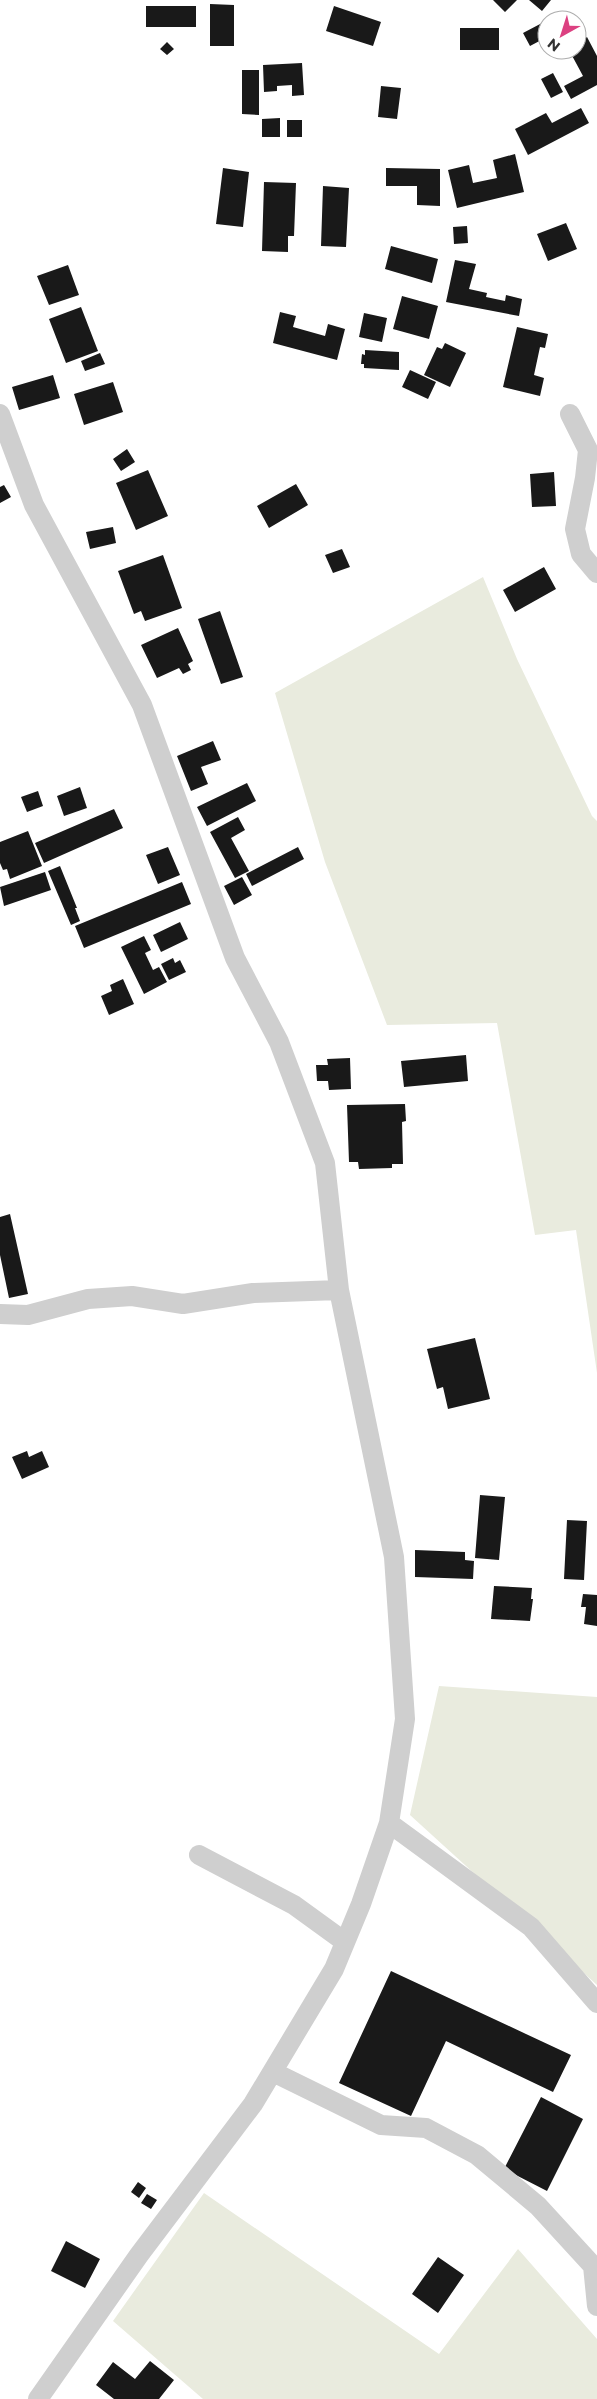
<svg xmlns="http://www.w3.org/2000/svg" width="597" height="2399" viewBox="0 0 597 2399" font-family="Montserrat,sans-serif">
<rect width="100%" height="100%" fill="#fff"/>
<!-- green -->
<path fill="#e9ebde" d="M483 577 517 659 592 816 597 821V1373L576 1230 535 1235 497 1023 387 1025 325 862 275 693Z
M439 1686 597 1697V1985L410 1815Z
M204 2193 439 2354 518 2249 597 2339V2399H203L113 2321Z"/>
<!-- building -->
<path fill="#191919" d="M493 0H517L505 12Z
M529 0H551L542 11Z
M210 4 234 5V46H210Z
M146 6H196V27H146Z
M334 6 381 22 373 46 326 31Z
M542 23 547 37 530 46 523 33Z
M460 28H499V50H460Z
M587 37 597 56V85L571 99 564 86 583 76 569 50H577V43Z
M167 42 174 49 167 55 160 49Z
M302 63 304 95 292 96V85L277 86V91L264 92 263 65Z
M242 70H259V115L242 114Z
M553 73 563 92 551 98 541 79Z
M381 86 401 88 397 119 378 117Z
M581 108 589 123 528 155 515 129 546 113 552 123Z
M280 118V137H262V119Z
M287 120H302V137H287Z
M515 154 524 192 457 208 448 170 469 165 473 183 497 178 493 160Z
M223 168 249 172 243 227 216 224Z
M386 168 440 169V206L417 205V186H386Z
M264 182 296 183 294 236H288V252L262 251Z
M323 186 349 188 346 247 321 246Z
M566 223 577 249 548 261 537 234Z
M467 226 468 243 454 244 453 227Z
M391 246 438 259 432 283 385 269Z
M455 260 476 264 469 289 487 293 486 297 505 301 506 295 522 299 519 316 446 302Z
M68 265 79 295 49 305 37 276Z
M402 296 438 306 429 339 393 329Z
M81 307 98 351 66 363 49 319Z
M280 312 296 316 293 327 325 336 328 324 345 329 337 360 273 343Z
M364 313 387 318 382 342 359 337Z
M517 327 548 334 545 348 540 347 534 375 544 378 540 396 503 387Z
M445 343 466 353 450 387 424 375 437 347 442 349Z
M365 350 399 352V370L364 368V364H361L362 354 365 355Z
M100 353 105 364 85 371 81 361Z
M410 370 436 382 428 399 402 387Z
M53 375 60 398 19 410 12 387Z
M113 382 123 412 84 425 74 394Z
M127 449 135 462 121 471 113 459Z
M148 470 168 516 136 530 116 483Z
M554 472 556 506 532 507 530 474Z
M296 484 308 505 269 528 257 506Z
M4 485 11 497 0 503V487Z
M113 527 116 543 90 549 86 532Z
M342 549 350 567 333 573 325 555Z
M163 555 182 608 145 621 141 611 134 614 118 571Z
M544 567 556 589 515 612 503 590Z
M220 611 243 677 221 684 198 619Z
M178 628 193 661 188 664 191 670 183 674 179 668 157 678 141 645Z
M213 741 221 760 201 767 208 784 191 791 177 756Z
M247 783 256 801 207 826 197 807Z
M80 787 87 808 64 816 57 796Z
M38 791 43 806 27 812 21 797Z
M114 809 123 828 44 863 35 843Z
M238 817 245 830 231 838 249 871 235 878 210 832Z
M28 831 42 866 10 879 7 869 3 870 0 863V842Z
M168 847 180 875 158 884 146 855Z
M298 847 304 859 252 886 246 874Z
M60 866 77 908H75L80 921 71 925 48 871Z
M45 872 51 890 4 906 0 887Z
M242 877 252 895 234 905 224 886Z
M182 882 191 904 84 948 75 926Z
M180 922 188 939 161 952 153 935Z
M144 936 151 950 145 953 153 970 159 967 167 982 144 994 121 947Z
M173 958 175 963 180 960 186 972 169 980 161 964Z
M123 979 134 1004 109 1015 101 996 112 991 110 985Z
M466 1055 468 1081 404 1087 401 1061Z
M350 1058 351 1089 329 1090 328 1081H317L316 1065H328L327 1059Z
M405 1104 406 1121 402 1122 403 1164H392V1168L359 1169 358 1162H349L347 1105Z
M10 1214 28 1294 9 1298 0 1255V1217Z
M475 1338 490 1399 448 1409 443 1387 437 1389 427 1349Z
M27 1451 29 1457 42 1451 49 1467 22 1479 12 1457Z
M480 1495 505 1497 499 1560 475 1558Z
M567 1520 587 1521 584 1580 564 1579Z
M415 1550 465 1552V1560L474 1561 473 1579 415 1577Z
M494 1586 532 1588 531 1599H533L530 1621 491 1619Z
M583 1594 597 1595V1626L584 1624 586 1607H581Z
M391 1971 571 2055 553 2092 446 2041 411 2116 339 2083Z
M541 2097 583 2119 547 2191 504 2169Z
M138 2182 146 2188 139 2198 131 2192Z
M147 2194 157 2200 151 2209 141 2203Z
M66 2241 100 2259 85 2288 51 2271Z
M438 2257 464 2275 438 2313 412 2294Z
M150 2361 174 2380 159 2399H114L96 2385 113 2362 135 2379Z"/>
<g fill="none" stroke-linecap="round" stroke-linejoin="round">
<!-- minor -->
<path stroke="#cfcfcf" stroke-width="20" d="M0 414 34 505 142 705 235 958 279 1042 325 1163 339 1290 394 1557 405 1719 389 1823 361 1904 334 1969 253 2104 139 2255 38 2399
M570 414 588 450 585 478 575 529 581 554 597 573
M0 1314 28 1315 88 1299 132 1296 183 1304 253 1293 339 1290
M389 1823 531 1927 597 2003
M199 1855 294 1905 345 1942
M273 2072 381 2125 426 2128 477 2155 538 2206 593 2266 597 2306"/>
</g>
<!-- north arrow -->
<g transform="translate(562 35) rotate(219)"><circle r="24" fill="#ffffff" stroke="#adadad"/>
<path d="M0-4L9 19L0 12L-9 19Z" fill="#dc4181"/>
<text y="-8" font-size="14" font-weight="bold" text-anchor="middle" fill="#323232">N</text>
</g>
</svg>
